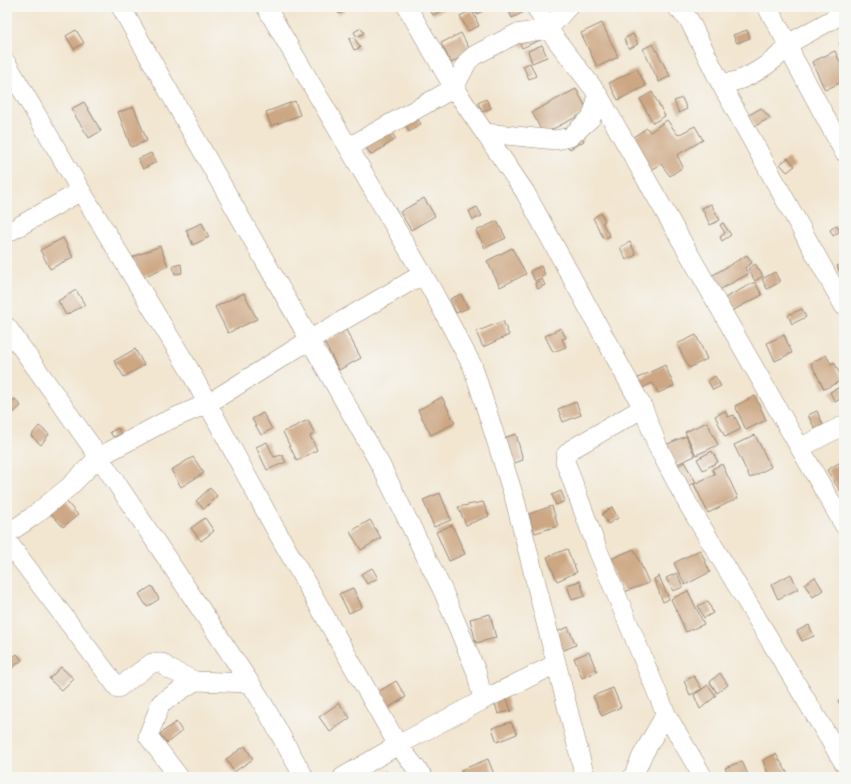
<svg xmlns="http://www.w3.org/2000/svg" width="851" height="784" viewBox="0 0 851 784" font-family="'Balsamiq Sans',sans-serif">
<rect width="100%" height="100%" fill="#f6f6f2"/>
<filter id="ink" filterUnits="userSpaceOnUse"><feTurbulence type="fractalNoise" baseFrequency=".025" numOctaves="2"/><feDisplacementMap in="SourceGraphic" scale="8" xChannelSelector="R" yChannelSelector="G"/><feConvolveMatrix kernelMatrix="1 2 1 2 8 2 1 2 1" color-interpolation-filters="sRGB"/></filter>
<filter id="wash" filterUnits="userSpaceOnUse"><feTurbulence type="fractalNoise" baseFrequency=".012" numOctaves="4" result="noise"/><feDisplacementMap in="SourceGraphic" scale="16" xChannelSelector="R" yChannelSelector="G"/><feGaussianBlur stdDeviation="0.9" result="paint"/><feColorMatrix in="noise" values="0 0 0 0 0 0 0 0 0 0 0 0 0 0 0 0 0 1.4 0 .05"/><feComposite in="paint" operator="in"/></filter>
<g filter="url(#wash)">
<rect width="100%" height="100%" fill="#f2e6d1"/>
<g id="blocks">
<!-- building -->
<path fill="#cda784" d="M335 7H350L339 14Z
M428 7H449L433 15Z
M474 7H491L477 14Z
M512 7H521L524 12 512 18 508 9Z
M472 10 479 26 468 31 460 16Z
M602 23 618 57 597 67 581 33Z
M361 28 364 33 357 37 354 32Z
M76 30 84 43 74 49 66 36Z
M747 30 750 38 737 43 733 35Z
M461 33 471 52 451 63 441 43Z
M633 34 638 44 629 49 624 39Z
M354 37 360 48 354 50 349 39Z
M547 37 522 48 517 38Z
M844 41V52L839 43Z
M653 44 670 76 659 82 643 49Z
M542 45 547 57 532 63 528 51Z
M835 51 844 71V81L825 90 812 62Z
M530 63 536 76 529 79 523 66Z
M637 69 646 86 618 100 609 83Z
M576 89 588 111 543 134 532 112Z
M652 92 665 116 653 123 640 99Z
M682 98 687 109 679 113 674 101Z
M486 99 491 108 483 112 478 103Z
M295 101 300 115 271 126 266 112Z
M84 102 101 131 89 138 71 109Z
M134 107 147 141 131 147 118 112Z
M761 108 770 118 755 126 749 115Z
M415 115 421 124 409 132 404 122Z
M667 120 678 135 695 126 703 140 677 155 683 167 670 176 661 164 646 172 627 141 647 128 650 132Z
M388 127 396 139 371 155 363 143Z
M580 134 584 141 570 149 566 141Z
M151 153 156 162 143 169 138 159Z
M788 158 795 166 787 172 780 164Z
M424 198 435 216 411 230 400 212Z
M711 204 720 220 710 225 702 208Z
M477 207 482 216 473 220 469 211Z
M601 213 605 221 602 223 610 236 604 239 593 218Z
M497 221 506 238 485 248 476 231Z
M202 223 209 237 193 245 186 230Z
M723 223 731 235 722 241 720 237 725 233 720 225Z
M836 225 840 231 833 236 830 230Z
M63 238 73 257 50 269 40 250Z
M630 242 636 255 626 260 620 247Z
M160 246 168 266 141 278 133 257Z
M512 248 526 274 500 287 487 261Z
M747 255 752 263 745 268 748 274 714 293 706 279Z
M844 256V271L840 273 837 266 843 263 840 258Z
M181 264 182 273 175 274 173 266Z
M755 264 763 276 755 281 748 269Z
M541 266 545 275 535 281 530 271Z
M775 272 780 282 767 289 762 279Z
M542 279 545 285 538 289 535 283Z
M755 282 762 295 726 314 719 301Z
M76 290 85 305 66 315 58 301Z
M244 293 257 319 228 333 215 307Z
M461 294 468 308 456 313 450 299Z
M802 309 806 317 792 324 788 315Z
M503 321 509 335 483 347 476 332Z
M561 328 566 338 562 339 566 347 553 352 545 336Z
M346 330 361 358 339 370 324 342Z
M696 335 707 359 689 368 677 344Z
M784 335 792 353 775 361 767 343Z
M135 349 144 365 124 377 114 361Z
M826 355 831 364 834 362 843 380 824 389 811 363Z
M665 365 674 386 658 393 653 383 642 388 638 378Z
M715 376 721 386 713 390 708 381Z
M844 385V397L835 402 830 392Z
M755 396 766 420 746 430 735 406Z
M442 397 455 423 431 435 418 410Z
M15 399 21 406 13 413 7 405Z
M576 402 581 415 563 422 558 409Z
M725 411 728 417 734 415 741 429 725 437 715 416Z
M817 411 823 425 815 429 808 415Z
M263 413 272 429 261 435 252 419Z
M308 420 315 434 310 436 317 450 297 461 283 432Z
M707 422 718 445 696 455 685 432Z
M39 426 49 434 41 445 31 436Z
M118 428 121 434 113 437 110 432Z
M516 434 523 460 509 465 501 439Z
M755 435 771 467 750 478 734 445Z
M686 436 695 456 673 466 663 446Z
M267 442 274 457 282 455 286 462 267 470 256 447Z
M712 451 718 462 703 470 697 459Z
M193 457 204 473 181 487 171 470Z
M844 460V497L827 470Z
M684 462 696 482 689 486 677 467Z
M722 464 738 498 708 513 694 484 715 474 712 469Z
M210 488 217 496 204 509 196 501Z
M561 491 565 501 556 505 552 495Z
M440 493 451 520 434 527 423 500Z
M64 499 78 515 63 527 49 511Z
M483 502 489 516 466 525 458 507Z
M552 506 558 526 535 533 529 514Z
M612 507 618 518 608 524 602 514Z
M205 518 214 531 201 541 191 528Z
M370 520 381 538 361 550 350 532Z
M452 525 465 554 449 561 436 532Z
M567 549 577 572 557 581 547 557Z
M634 549 649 583 624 592 606 561Z
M700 550 710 572 685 585 674 563Z
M372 568 378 578 367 584 361 574Z
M677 573 683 587 673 591 666 578Z
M791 574 798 589 778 599 771 585Z
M659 576 669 599 663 602 654 579Z
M815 577 823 590 813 597 804 584Z
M580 581 585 596 572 600 567 585Z
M152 586 159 599 147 607 139 594Z
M353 588 362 607 349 613 339 594Z
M688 591 704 624 686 632 671 599Z
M708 601 713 613 704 618 698 606Z
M490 614 496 638 476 643 470 619Z
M809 625 814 636 802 641 797 631Z
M568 627 576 645 557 653 549 635Z
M589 652 597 672 582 678 574 658Z
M17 654 22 660 12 668 7 661Z
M61 667 74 679 62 691 49 679Z
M720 673 728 685 717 693 710 682Z
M694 676 702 689 690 695 684 681Z
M396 681 406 697 388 708 378 692Z
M708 685 716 696 700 709 694 695Z
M613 688 621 707 602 716 593 696Z
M505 692 511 711 498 714 493 696Z
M844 699V710H843L838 701Z
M339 703 350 718 330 732 319 717Z
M176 722 182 731 167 743 160 734Z
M511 722 517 734 497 742 492 728Z
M245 746 253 759 234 772 226 759Z
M776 754 788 774 782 777H769L763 760Z
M488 759 495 777H464L461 770Z
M742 761 749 777H729L725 768Z
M386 771 392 777H379Z"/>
</g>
</g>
<g filter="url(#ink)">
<use href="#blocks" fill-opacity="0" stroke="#968878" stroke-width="1"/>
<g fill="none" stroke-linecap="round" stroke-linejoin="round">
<defs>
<path id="minor" d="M121 7 380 464 443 591 476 671 483 700 556 664
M266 7 432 290 473 367 515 500 585 777
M407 7 454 88 525 192 643 408 658 447 688 504 844 763
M536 7 548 29 597 93 844 525
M677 7 689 20 721 84 844 306
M767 7 788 44 794 59 844 152
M7 64 81 191 189 369 272 523 357 673 398 745 423 777
M721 84C727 83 733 82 739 80 753 75 782 57 788 44L844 13
M485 133 556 140 570 137 591 118 596 104 597 93
M349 147 454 88 468 61 475 55 516 34 548 29 568 7
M7 233 81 191
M7 327 99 457 258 695 304 777
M643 408 572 449 566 455 565 461 597 548 666 714 703 777
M800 448 844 425
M7 534 32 517 69 487 99 457 162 423 209 403 311 339 423 274
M7 541 118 688 152 663H162L169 669 195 681
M179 777 148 736 161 703 195 681 250 683
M343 777 398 745 483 700
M633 777 642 756 666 714"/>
</defs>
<!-- minor casing -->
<use href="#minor" stroke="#968878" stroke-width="20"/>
<!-- minor -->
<use href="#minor" stroke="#fff" stroke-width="19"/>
</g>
</g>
<!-- margin -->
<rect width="851" height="784" fill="none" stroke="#f6f6f2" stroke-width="24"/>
</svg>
